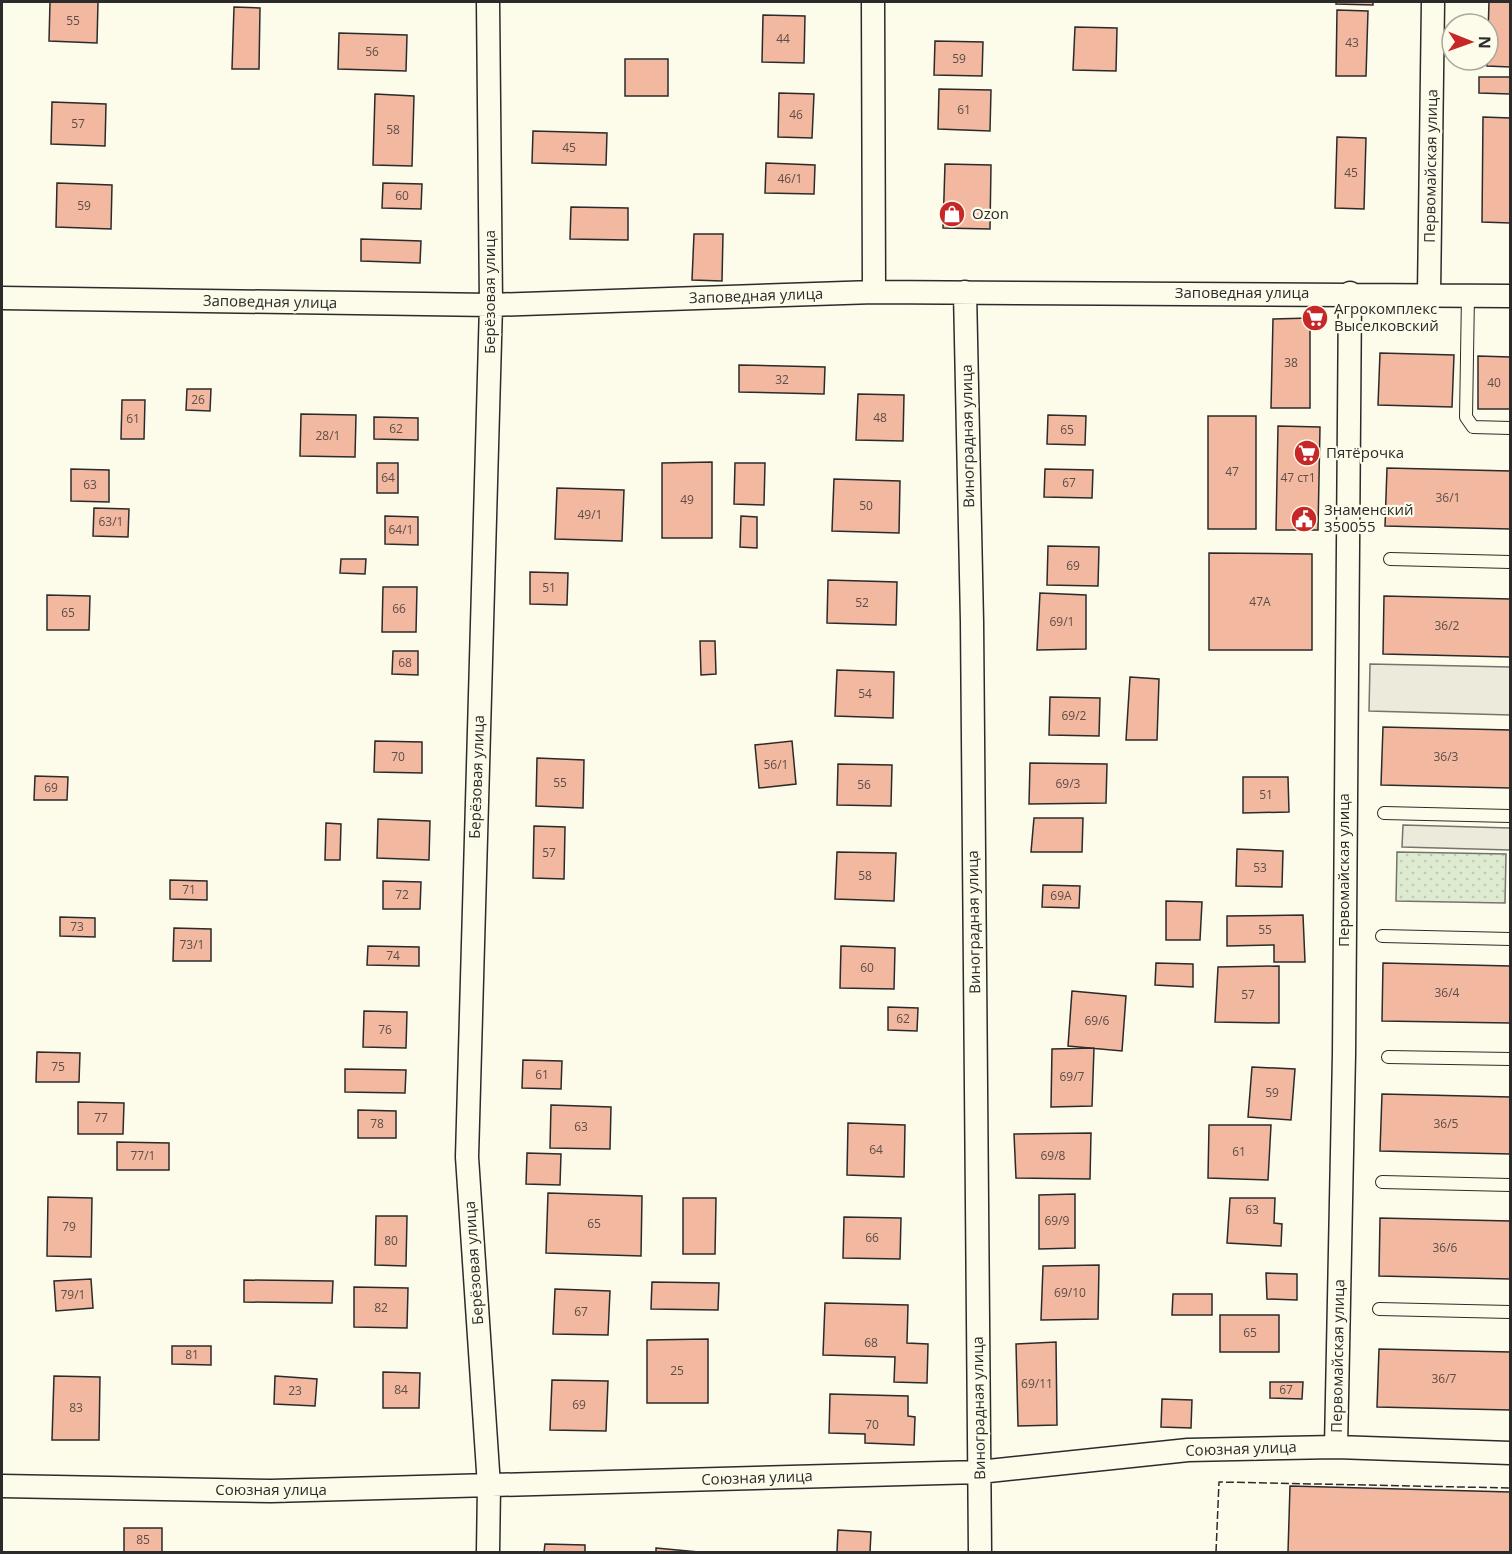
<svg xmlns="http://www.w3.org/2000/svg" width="1512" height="1554" viewBox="0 0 1512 1554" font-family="'Open Sans',sans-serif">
<defs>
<pattern id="park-dots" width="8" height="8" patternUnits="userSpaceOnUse" patternTransform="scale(1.5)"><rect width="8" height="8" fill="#deebd1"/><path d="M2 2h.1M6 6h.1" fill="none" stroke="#bfcab4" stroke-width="1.8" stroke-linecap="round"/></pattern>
</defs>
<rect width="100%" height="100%" fill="#fdfbea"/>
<!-- park -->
<path fill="url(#park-dots)" stroke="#74746e" stroke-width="1.5" d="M1397 852 1506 854 1505 903 1396 901Z"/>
<!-- parking -->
<path fill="#eceadb" stroke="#74746e" stroke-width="1.5" d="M1370 664 1510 667V715L1369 711Z
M1403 825 1510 828V850L1402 847Z"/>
<!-- building -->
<path fill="#f2b8a0" stroke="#2b2b2b" stroke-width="1.5" d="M50 2H98L97 43 49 41Z
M1336 2H1373V5L1336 4Z
M1489 2H1510V67L1487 66Z
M234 7 260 8 259 69H232Z
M1337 10 1368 11 1366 76H1336Z
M763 15 805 16 804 63 762 62Z
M1075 27 1117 28 1116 71 1073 70Z
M339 33 407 35 406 71 338 69Z
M935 41 983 42 982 76 934 75Z
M625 59H668V96H625Z
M1479 77H1510V94L1479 93Z
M939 89 991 90 990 131 938 129Z
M779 93 814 94 812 138 778 137Z
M375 94 414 96 412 166 373 165Z
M52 102 106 104 105 146 51 144Z
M1483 117 1510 118V223L1482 222Z
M533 131 607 133 606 165 532 163Z
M1337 137 1366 138 1364 209 1335 208Z
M766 163 815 165 814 194 765 193Z
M945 164 991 165 990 229 943 228Z
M57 183 112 185 111 229 56 227Z
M383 183 422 184 421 209 382 208Z
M571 207 628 208V240L570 239Z
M694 234H723L722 281 692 280Z
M361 239 421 241 420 263 361 261Z
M1310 318V408H1271L1273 319Z
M1380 353 1454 355 1452 407 1378 405Z
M1478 356 1510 357V409H1478Z
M739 365 825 367 824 394 739 392Z
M187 389H211L210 411 186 410Z
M858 394 904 395 903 441 856 440Z
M122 400H145L144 439H121Z
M301 414 356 415 355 457 300 456Z
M1048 415 1086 416 1085 445 1047 444Z
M1208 416H1256V529H1208Z
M374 417 418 418V440L374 439Z
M1278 426 1320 427 1318 530H1276Z
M712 462V538H662V463Z
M377 463H398V493H377Z
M735 463H765L764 505 734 504Z
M1387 468 1510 471V529L1385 526Z
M71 469 109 470V502L71 501Z
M1045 469 1093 470 1092 498 1044 497Z
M834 479 900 481 899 533 832 531Z
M557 488 624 490 622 541 555 539Z
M94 508 129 509 128 537 93 536Z
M385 516 418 517V545L385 544Z
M741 516 757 517V548L740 547Z
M1048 546 1099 547 1098 586 1047 585Z
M1209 553 1312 554V650H1209Z
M341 559H366L365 574 340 573Z
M530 572 568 573 567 605 530 604Z
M828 580 897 582 896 625 827 623Z
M383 587H417L416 632H382Z
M1040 593 1086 595V649L1037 650Z
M47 595 90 596 89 630H47Z
M1384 596 1510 599V657L1383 654Z
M700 641H715L716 674 701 675Z
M393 651H418V675L392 674Z
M837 670 894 672 893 718 835 716Z
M1130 677 1159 679 1157 740H1126Z
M1050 697 1100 698 1099 736 1049 735Z
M1383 727 1510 730V788L1381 785Z
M375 741 422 742V773L374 772Z
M792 741 796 784 759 788 755 745Z
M537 758 584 760 583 808 536 806Z
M1030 763 1107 764 1106 803 1029 804Z
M838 764 892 765 891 806 837 805Z
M35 776 68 777 67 800H34Z
M1243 777H1288L1289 812 1243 813Z
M1034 818H1083L1082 852H1031Z
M378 819 430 821 429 860 377 858Z
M326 823 341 824 340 860H325Z
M534 826 565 827 564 879 533 878Z
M1237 849 1283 851 1282 887 1236 886Z
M837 852 896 853 894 901 835 899Z
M170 880 207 881V900L170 899Z
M383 881 421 882 420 909H383Z
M1043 885 1080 886 1079 908 1042 907Z
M1166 901 1202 902 1200 940H1166Z
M1303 915 1305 962H1274V945L1227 946V916Z
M60 917 95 918V937L60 936Z
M174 928 211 929V961H173Z
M368 946 419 947V966L367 965Z
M841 946 895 948 894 989 840 988Z
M1156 963 1193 964V987L1155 985Z
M1383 963 1510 966V1023L1382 1021Z
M1279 966V1023L1215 1022 1218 967Z
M1072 991 1126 996 1122 1051 1068 1046Z
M888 1007 918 1008 917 1031 888 1030Z
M364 1011 407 1012 406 1048 363 1047Z
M1094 1048 1092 1106 1051 1107 1052 1049Z
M37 1052 80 1053 79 1082H36Z
M523 1060 562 1061 561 1089 522 1088Z
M1252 1067 1295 1069 1291 1120 1248 1117Z
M345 1069 406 1070 405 1093 345 1092Z
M1382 1094 1510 1097V1154L1380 1151Z
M78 1102 124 1103 123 1134H78Z
M551 1105 611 1107 610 1149 550 1148Z
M358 1110 396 1111V1138H358Z
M848 1123 905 1125 904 1177 847 1175Z
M1209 1125H1271L1268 1180 1208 1178Z
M1091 1133 1090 1179 1016 1178 1014 1134Z
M117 1142 169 1143V1170H117Z
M527 1153 561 1154 560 1185 526 1184Z
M548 1193 642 1196 641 1256 546 1253Z
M1075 1194V1248L1039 1249V1195Z
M48 1197 92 1198 91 1257 47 1256Z
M683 1198H716L715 1254H683Z
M1230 1198H1275L1274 1223 1282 1224 1281 1246 1227 1243Z
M376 1216H407L406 1266 375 1265Z
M844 1217 901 1218 900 1259 843 1258Z
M1380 1218 1510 1221V1279L1379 1276Z
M1099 1265 1098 1319 1041 1320 1043 1266Z
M1266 1273 1297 1274V1300L1267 1299Z
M91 1279 93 1308 56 1311 54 1281Z
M244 1280 333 1281 332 1303 244 1302Z
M652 1282 719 1283 718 1310 651 1309Z
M354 1287 408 1288 407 1328 354 1327Z
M555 1289 610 1291 608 1335 553 1334Z
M1173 1294H1212V1315H1172Z
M825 1303 908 1305 907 1343 928 1344 927 1383 894 1382 895 1357 823 1355Z
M1220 1315H1279V1352H1220Z
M708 1339V1403H647V1340Z
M1056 1342 1057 1425 1018 1426 1016 1344Z
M172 1346H211V1365L172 1364Z
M1379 1349 1510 1352V1410L1377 1407Z
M383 1372 420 1373 419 1408H383Z
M54 1376 100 1377 99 1440H52Z
M275 1376 317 1379 315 1406 274 1404Z
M552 1380 608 1381 606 1431 550 1430Z
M1270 1382H1303L1302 1399 1270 1398Z
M830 1394 908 1396V1416L915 1417 914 1445 865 1443V1434L829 1433Z
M1162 1399 1192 1400 1191 1428 1161 1427Z
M1290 1486 1510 1492V1552H1288Z
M124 1528H162V1552H124Z
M838 1530 871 1532 870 1552H837Z
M545 1544 585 1545V1552H544Z
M656 1548 699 1552H656Z"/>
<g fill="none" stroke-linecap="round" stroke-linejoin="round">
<defs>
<path id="service" d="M1468 295 1466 417 1473 427 1510 428
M1390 559 1510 562
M1384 813 1510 816
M1382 936 1510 939
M1388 1057 1510 1059
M1382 1182 1510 1185
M1379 1309 1510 1312"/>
<path id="minor" d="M873 2 874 292
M965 292 972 622 980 1552
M1429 294 1433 2
M2 298 491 305 874 292 1510 296
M1336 1447 1344 1054 1350 293
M2 1486 271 1491 979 1472 1188 1450 1336 1447 1510 1453
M488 1552 489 1486 467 1157 491 305 488 2"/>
</defs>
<!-- service casing -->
<use href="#service" stroke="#2b2b2b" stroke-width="14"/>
<!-- minor casing -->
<use href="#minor" stroke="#2b2b2b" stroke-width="25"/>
<!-- service -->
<use href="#service" stroke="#fdfbea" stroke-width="12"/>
<!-- minor -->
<use href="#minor" stroke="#fdfbea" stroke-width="22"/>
<!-- fence -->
<path stroke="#2b2b2b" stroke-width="1.5" stroke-dasharray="8 3" stroke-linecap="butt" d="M1216 1552 1219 1482 1510 1488"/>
</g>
<!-- icons -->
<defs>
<symbol id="shop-disc" viewBox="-11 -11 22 22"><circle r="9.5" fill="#c62828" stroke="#fdfbea"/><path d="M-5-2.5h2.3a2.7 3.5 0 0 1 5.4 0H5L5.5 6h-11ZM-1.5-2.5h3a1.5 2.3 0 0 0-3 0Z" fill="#fff"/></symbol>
<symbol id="supermarket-disc" viewBox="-11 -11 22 22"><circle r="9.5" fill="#c62828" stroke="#fdfbea"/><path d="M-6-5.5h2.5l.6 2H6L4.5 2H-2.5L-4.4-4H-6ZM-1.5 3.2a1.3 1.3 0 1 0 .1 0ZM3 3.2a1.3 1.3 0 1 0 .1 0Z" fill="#fff"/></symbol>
<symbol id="civic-disc" viewBox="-11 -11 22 22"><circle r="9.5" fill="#c62828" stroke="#fdfbea"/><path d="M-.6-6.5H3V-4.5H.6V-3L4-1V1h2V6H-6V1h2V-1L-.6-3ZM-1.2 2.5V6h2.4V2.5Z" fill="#fff"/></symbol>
</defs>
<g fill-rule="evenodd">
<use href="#shop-disc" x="937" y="199" width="30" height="30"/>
<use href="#supermarket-disc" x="1300" y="303" width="30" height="30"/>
<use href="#supermarket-disc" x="1292" y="438" width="30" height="30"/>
<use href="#civic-disc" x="1289" y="504" width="30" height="30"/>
</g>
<g text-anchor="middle" stroke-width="4.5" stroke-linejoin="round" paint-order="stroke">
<!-- number labels -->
<g font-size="12" fill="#5d4e48">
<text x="73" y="25">55</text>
<text x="783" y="43">44</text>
<text x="1352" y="47">43</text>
<text x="372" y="56">56</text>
<text x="959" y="63">59</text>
<text x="964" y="114">61</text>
<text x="796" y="119">46</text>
<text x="78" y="128">57</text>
<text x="393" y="134">58</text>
<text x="569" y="152">45</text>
<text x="1351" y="177">45</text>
<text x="790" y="183">46/1</text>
<text x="402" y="200">60</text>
<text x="84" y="210">59</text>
<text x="1291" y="367">38</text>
<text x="782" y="384">32</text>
<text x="1494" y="387">40</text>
<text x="198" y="404">26</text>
<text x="880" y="422">48</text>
<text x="133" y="423">61</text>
<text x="396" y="433">62</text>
<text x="1067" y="434">65</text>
<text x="328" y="440">28/1</text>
<text x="1232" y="476">47</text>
<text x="388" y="482">64</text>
<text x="1298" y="482">47 ст1</text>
<text x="1069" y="487">67</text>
<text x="90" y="489">63</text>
<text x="1448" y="502">36/1</text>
<text x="687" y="504">49</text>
<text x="866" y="510">50</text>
<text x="590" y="519">49/1</text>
<text x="111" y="526">63/1</text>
<text x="401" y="534">64/1</text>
<text x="1073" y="570">69</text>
<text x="549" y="592">51</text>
<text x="1260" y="606">47А</text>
<text x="862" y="607">52</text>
<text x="399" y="613">66</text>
<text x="68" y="617">65</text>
<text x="1062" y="626">69/1</text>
<text x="1447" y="630">36/2</text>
<text x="405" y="667">68</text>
<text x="865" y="698">54</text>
<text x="1074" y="720">69/2</text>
<text x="398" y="761">70</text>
<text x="1446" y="761">36/3</text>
<text x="776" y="769">56/1</text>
<text x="560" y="787">55</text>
<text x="1068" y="788">69/3</text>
<text x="864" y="789">56</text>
<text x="51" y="792">69</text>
<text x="1266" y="799">51</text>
<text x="549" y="857">57</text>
<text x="1260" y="872">53</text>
<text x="865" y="880">58</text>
<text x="189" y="894">71</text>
<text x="402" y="899">72</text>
<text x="1061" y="900">69А</text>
<text x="77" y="931">73</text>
<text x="1265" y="934">55</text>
<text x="192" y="949">73/1</text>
<text x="393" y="960">74</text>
<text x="867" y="972">60</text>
<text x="1447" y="997">36/4</text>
<text x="1248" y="999">57</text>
<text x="903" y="1023">62</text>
<text x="1097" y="1025">69/6</text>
<text x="385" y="1034">76</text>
<text x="58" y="1071">75</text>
<text x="542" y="1079">61</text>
<text x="1072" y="1081">69/7</text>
<text x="1272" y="1097">59</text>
<text x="101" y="1122">77</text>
<text x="377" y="1128">78</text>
<text x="1446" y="1128">36/5</text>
<text x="581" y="1131">63</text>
<text x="876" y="1154">64</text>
<text x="1239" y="1156">61</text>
<text x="143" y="1160">77/1</text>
<text x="1053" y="1160">69/8</text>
<text x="1252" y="1214">63</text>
<text x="1057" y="1225">69/9</text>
<text x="594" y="1228">65</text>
<text x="69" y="1231">79</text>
<text x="872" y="1242">66</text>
<text x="391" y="1245">80</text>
<text x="1445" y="1252">36/6</text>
<text x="1070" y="1297">69/10</text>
<text x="73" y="1299">79/1</text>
<text x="381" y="1312">82</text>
<text x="581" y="1316">67</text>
<text x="1250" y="1337">65</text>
<text x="871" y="1347">68</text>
<text x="192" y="1359">81</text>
<text x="677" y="1375">25</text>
<text x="1444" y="1383">36/7</text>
<text x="1037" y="1388">69/11</text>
<text x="401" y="1394">84</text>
<text x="1286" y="1394">67</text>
<text x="295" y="1395">23</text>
<text x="579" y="1409">69</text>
<text x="76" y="1412">83</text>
<text x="872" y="1429">70</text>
<text x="143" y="1544">85</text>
</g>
<!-- street labels -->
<g font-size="15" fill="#2b2b2b" stroke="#fdfbea">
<text transform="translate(1431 166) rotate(-89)" y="5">Первомайская улица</text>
<text transform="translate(490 292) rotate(-90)" y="5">Берёзовая улица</text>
<text x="1242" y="298">Заповедная улица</text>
<text transform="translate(756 296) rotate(-2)" y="5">Заповедная улица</text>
<text transform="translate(270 302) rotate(1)" y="5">Заповедная улица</text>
<text transform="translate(968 436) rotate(-91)" y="5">Виноградная улица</text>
<text transform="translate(477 777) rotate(-88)" y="5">Берёзовая улица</text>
<text transform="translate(1344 870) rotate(-90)" y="5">Первомайская улица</text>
<text transform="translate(974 922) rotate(-91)" y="5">Виноградная улица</text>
<text transform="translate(474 1263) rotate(-94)" y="5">Берёзовая улица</text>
<text transform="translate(1338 1356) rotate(-89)" y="5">Первомайская улица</text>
<text transform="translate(979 1408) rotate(-91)" y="5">Виноградная улица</text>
<text transform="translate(1241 1449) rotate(-2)" y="5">Союзная улица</text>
<text transform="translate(757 1478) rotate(-2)" y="5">Союзная улица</text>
<text x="271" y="1495">Союзная улица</text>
</g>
<!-- poi labels -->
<g font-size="15" fill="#2b2b2b" stroke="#fdfbea" text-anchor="start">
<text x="972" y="219">Ozon</text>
<text x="1334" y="314">Агрокомплекс<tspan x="1334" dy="17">Выселковский</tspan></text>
<text x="1326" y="458">Пятёрочка</text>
<text x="1324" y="515">Знаменский<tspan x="1324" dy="17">350055</tspan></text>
</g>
</g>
<!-- border -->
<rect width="1512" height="1554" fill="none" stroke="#2b2b2b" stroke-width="6"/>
<!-- north arrow -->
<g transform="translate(1470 42) rotate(91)"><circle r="28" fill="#fdfbea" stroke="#a9a89e" stroke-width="1.5"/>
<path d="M0-4.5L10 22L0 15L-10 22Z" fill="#c62828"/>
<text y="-9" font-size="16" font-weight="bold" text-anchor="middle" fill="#2b2b2b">N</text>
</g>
</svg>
